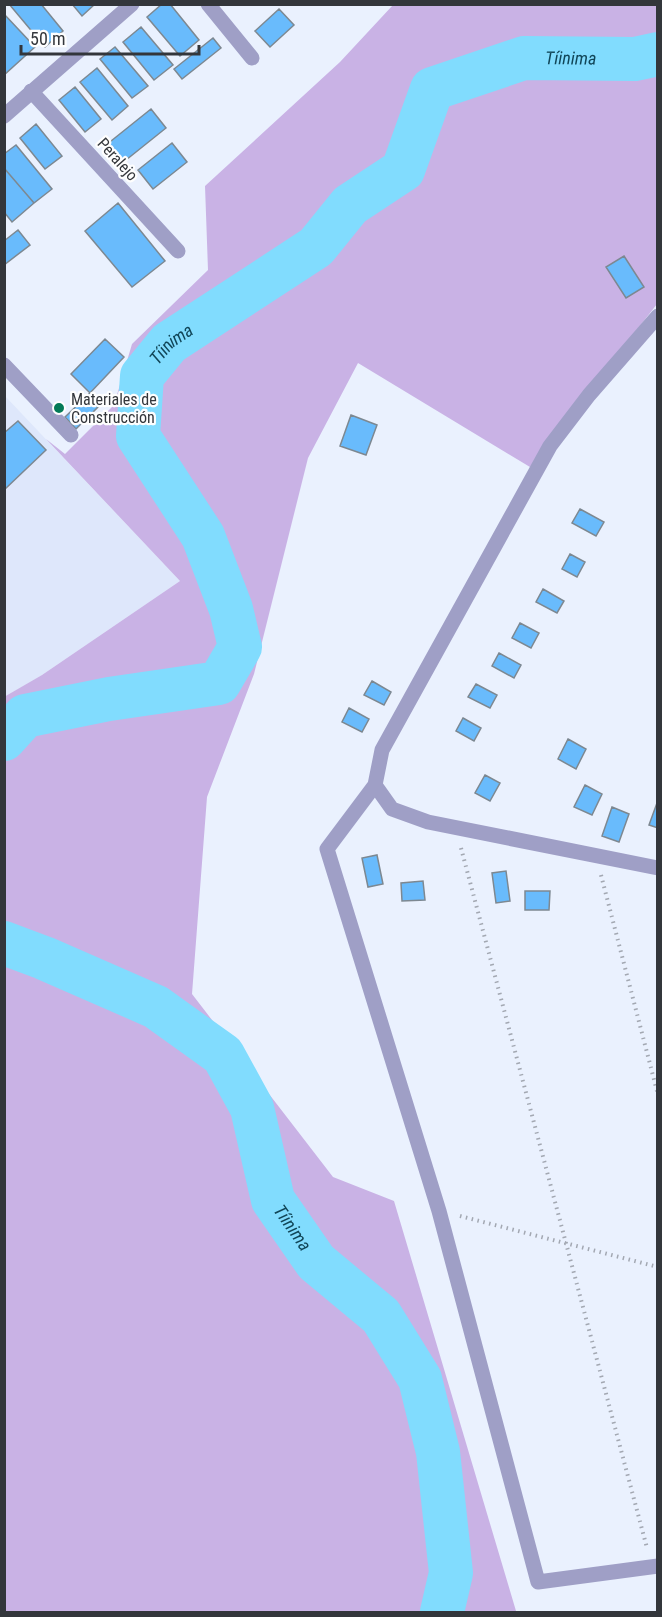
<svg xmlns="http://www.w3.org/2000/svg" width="662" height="1617" viewBox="0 0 662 1617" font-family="'Roboto Condensed',sans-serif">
<rect width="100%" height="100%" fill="#eaf1fe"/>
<!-- built -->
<path fill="#dee7fb" d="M4 395 180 581 42 675 5 697Z"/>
<!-- green -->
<path fill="#c9b2e5" d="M393 5H657V304L530 467 358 363 308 458 254 674 207 797 192 994 333 1177 394 1201 516 1611 518 1612H5L4 697 42 675 180 581 46 439 65 454 114 405 132 344 208 270 205 186 340 62Z"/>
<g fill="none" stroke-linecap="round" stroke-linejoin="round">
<!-- river -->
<g stroke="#81dcfe" stroke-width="44">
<path id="s1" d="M4 739 25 716 109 699 219 683 240 647 231 609 203 536 138 436 142 376 169 343 316 247 350 205 403 170 432 89 524 58 635 59 658 54"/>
<path id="s2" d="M4 943 44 958 156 1007 223 1055 252 1108 273 1200 316 1262 381 1316 420 1379 438 1452 451 1573 442 1612"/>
</g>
</g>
<!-- building -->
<path fill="#69bbfc" stroke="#7d8891" stroke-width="1.5" d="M9 4H41L63 31 45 47Z
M72 4H95L82 16Z
M162 4H170L199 40 180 56 147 17Z
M279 9 294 25 270 47 255 31Z
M4 14 35 47 4 75Z
M141 27 173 65 154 80 123 42Z
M213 38 221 48 182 79 174 69Z
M115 47 148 86 132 98 100 59Z
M97 68 128 106 112 120 80 82Z
M75 87 101 119 85 132 59 100Z
M151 109 166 128 121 164 106 145Z
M36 124 62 156 45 169 20 138Z
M172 143 187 162 153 189 138 170Z
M16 145 52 189 34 203 4 168V154Z
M4 168 34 203 12 222 4 212Z
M118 203 165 261 132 287 85 231Z
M18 230 30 245 4 265V241Z
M624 256 644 287 626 298 606 267Z
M105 339 124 357 90 393 71 374Z
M90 393 102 403 76 429 65 417Z
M351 415 377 425 366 455 340 446Z
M18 421 46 450 4 490V433Z
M580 509 604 522 596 536 572 523Z
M570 554 585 562 577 577 562 569Z
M543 589 564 601 557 613 536 602Z
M520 623 539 633 531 648 512 638Z
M499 653 521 665 514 678 492 666Z
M372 681 391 692 384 705 364 695Z
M476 684 497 695 490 708 468 697Z
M349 708 369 719 362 732 342 722Z
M463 718 481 728 474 741 456 731Z
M568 739 586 749 576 769 558 759Z
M485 775 500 783 490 801 475 793Z
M585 785 602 794 592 815 574 807Z
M657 803H658V828L649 825Z
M612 807 629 814 619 842 602 836Z
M377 855 383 884 368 887 362 858Z
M506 871 510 901 496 903 492 873Z
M423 881 425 900 402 901 401 883Z
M525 891H550L549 910H525Z"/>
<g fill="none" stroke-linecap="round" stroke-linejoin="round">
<!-- path -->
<path stroke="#a3a8b2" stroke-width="4" stroke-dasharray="1.5 4.5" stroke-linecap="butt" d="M461 848 647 1548
M601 875 658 1095
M460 1216 658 1267"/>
<!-- street -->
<path stroke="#9f9fc6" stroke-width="15" d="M208 4 252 58
M31 91 178 251
M4 116 132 4
M658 316 589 395 550 446 382 750 375 785 327 849 439 1211 538 1582 658 1566
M4 365 71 435
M375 785 392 809 428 822 658 868"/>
</g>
<!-- markers -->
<circle fill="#047a57" stroke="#fefefe" stroke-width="2" cx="59" cy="408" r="6"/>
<g text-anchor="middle" stroke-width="4.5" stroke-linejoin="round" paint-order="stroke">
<!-- street labels -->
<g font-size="16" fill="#33363b" stroke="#fefefe">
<text transform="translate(118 159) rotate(48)" y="6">Peralejo</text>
</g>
<!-- poi labels -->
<g font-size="16" fill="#33363b" stroke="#fefefe" text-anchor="start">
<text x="71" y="405">Materiales de<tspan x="71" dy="18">Construcción</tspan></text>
</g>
<!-- water labels -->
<g font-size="18" font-style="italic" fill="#114658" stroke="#fefefe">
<text dy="6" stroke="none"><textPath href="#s1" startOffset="1132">Tíinima</textPath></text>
<text dy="6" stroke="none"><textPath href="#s1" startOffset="610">Tíinima</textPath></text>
<text dy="6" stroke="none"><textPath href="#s2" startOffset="436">Tíinima</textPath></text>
</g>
</g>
<!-- border -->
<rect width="662" height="1617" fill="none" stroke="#33363b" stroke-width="12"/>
<!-- scale -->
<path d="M21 45v9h178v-9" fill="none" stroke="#33363b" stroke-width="3"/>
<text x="30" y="45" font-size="18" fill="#33363b" stroke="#fefefe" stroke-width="4.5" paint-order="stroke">50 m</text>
</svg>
